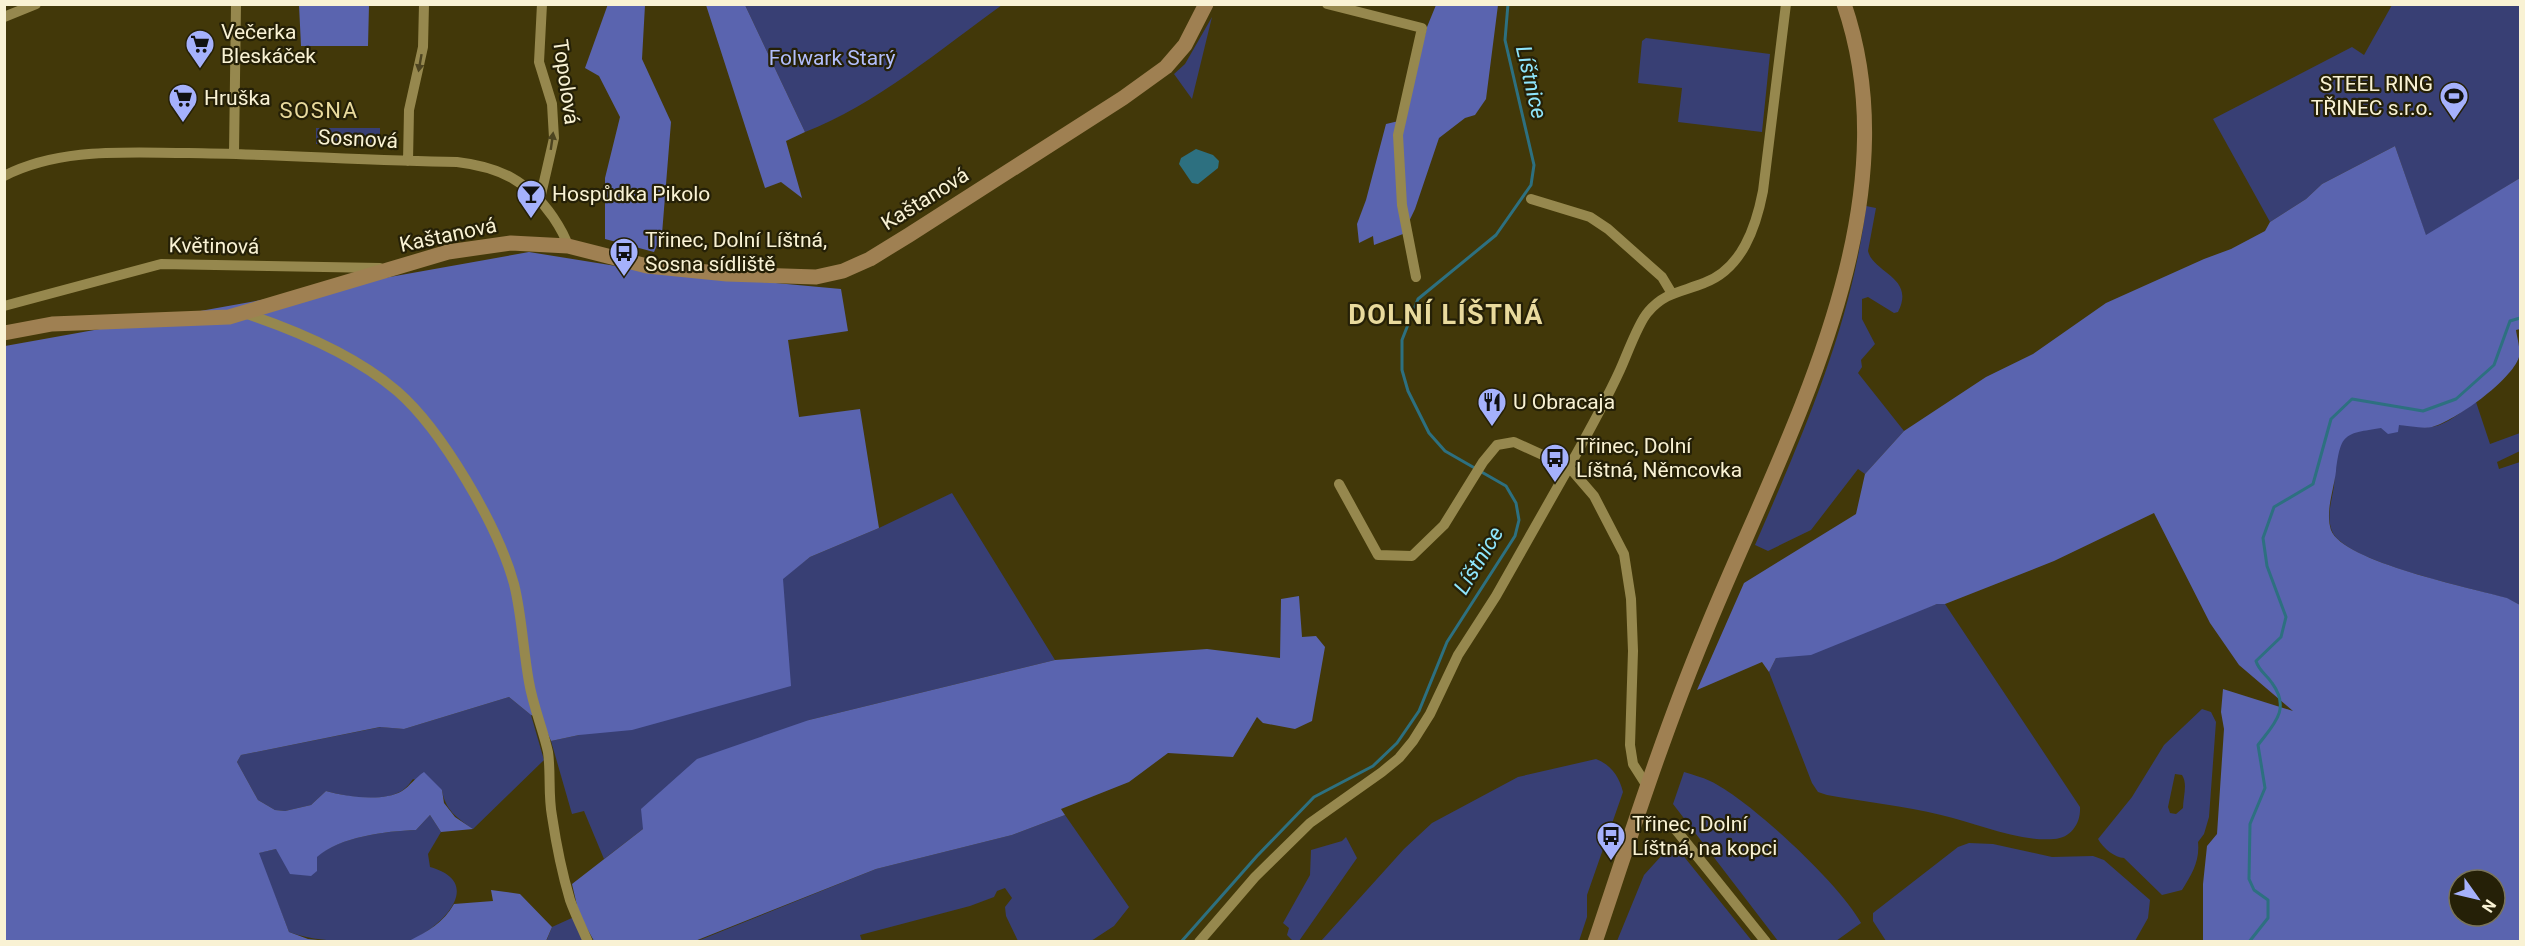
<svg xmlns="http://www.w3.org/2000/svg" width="2525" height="946" viewBox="0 0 2525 946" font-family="Roboto,sans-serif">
<rect width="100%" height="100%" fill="#423809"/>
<path fill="#383f74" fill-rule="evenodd" d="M745,5h257c-60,43 -128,101 -197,127z
M2392,5h128v173l-94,58 -31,-90 -73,38 -16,15 -36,23 -57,-103 139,-72 12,8z
M1212,17l-20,82 -18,-25 11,-10z
M1646,38l124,16 -8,78 -84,-10 4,-34 -44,-5 4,-42z
M316,128h64v16h-64z
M1866,206l10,2 -8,43c5,22 48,26 30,61l-4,1 -26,-16 -6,2v20l13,25 -14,16 1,7 -4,6 46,58 -39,43 -7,-5 -47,61 -43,21 -13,-6c47,-109 97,-220 111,-339z
M2476,402l14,42 30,-11v18l-23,11 2,7 21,-7v143l-14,-7c-34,-10 -162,-36 -174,-67 -6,-15 0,-31 2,-45 2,-16 0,-41 14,-51 7,-5 44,-10 53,-10 9,0 19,3 28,2 16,0 34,-17 47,-25z
M952,493l103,167 -246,60 -166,109 -39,30 -20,-48 -12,3 -21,-73 28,-6 231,-178 69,-29z
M1937,604h8l135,203c1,16 -9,31 -26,32 -36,3 -78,-16 -113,-24 -37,-9 -76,-13 -114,-20l-9,-3 -6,-9 -43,-111 7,-14z
M509,697l22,18 13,45 -71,69c-16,-11 -28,-19 -31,-39l-29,-11c-3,4 -6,8 -10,11 -19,13 -56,7 -77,1l-15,14 -26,6 -10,-1 -17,-10 -21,-38 4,-7 140,-28 23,2z
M2202,709l9,3 5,10 -7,95 -5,17 -6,8c2,19 -6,32 -16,48l-20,5 -38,-37c-9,0 -21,-10 -26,-19l34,-42 32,-52zM2175,774l7,1c6,9 1,22 1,33l-7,6 -6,-1 -2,-6z
M1596,759c15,6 23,17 27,33l-36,103v22l-8,24h-258l83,-92 28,-26 86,-46z
M1684,772c9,3 18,5 26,9 39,18 131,104 151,142l-25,18h-58l-105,-137z
M430,815l11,17 -13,22 2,13c50,14 20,51 -9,68 -3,2 -8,6 -12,6 -8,2 -20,0 -28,0 -32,0 -62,2 -92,-9l-31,-79 18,-4 41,22 -1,-14c23,-20 70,-26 100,-27z
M1065,815l64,92 -15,19 -23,15h-73l-12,-25 -1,-9 7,-9 -7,-10 -8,3 -3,6 -24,9 -110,29 2,6 -167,1 181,-73 136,-34z
M1346,837l11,21 -58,83h-6l-6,-6 2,-7 -6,-5 27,-48 1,-25 31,-9z
M1673,843l79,98h-135l27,-66z
M1969,843l24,1 59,13 41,-1 11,4 46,40 -2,18 -13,23h-249l-13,-20v-8l85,-66z
M574,917l10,25h-38l6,-15z"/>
<path fill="#5a64af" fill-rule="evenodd" d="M608,4l37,1 -3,54 29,63 -9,112 -8,18 -49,-13v-61l15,-61 -21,-41 -14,-8z
M299,5h70l-1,41h-67z
M706,5h39l60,127 -19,9 16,57 -21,-16 -16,6z
M1436,5h62l-12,94 -11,16 -10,3 -26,20 -24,71 -12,25 -29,11 -1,-9 -14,7 -2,-19 9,-24 20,-76 17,-4 24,-93z
M2395,146l31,89 94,-57v151l-4,1c1,8 5,20 3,27 -7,23 -64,64 -87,70 -9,2 -23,-1 -33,-2l-1,7 -10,2 -7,-6c-36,6 -40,4 -45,43 -2,18 -11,41 -5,59 12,32 141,58 176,68l13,7v336h-317v-57l4,-38 10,-12 7,-105 -3,-17 2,-23 70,22 -54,-46 -29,-42 -56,-110 -100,48 -109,43h-8l-126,51 -35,3 -7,14 -7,-10 -65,28 47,-107 112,-69 9,-40 39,-43 82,-54 47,-23 73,-51 98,-44 27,-10 34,-18 5,-9 36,-23 16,-15zM2459,880h36v36h-36z
M529,252l118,19 194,18 7,42 -60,9 11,77 61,-8 19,119 -69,29 -27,22 8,107 -159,44 -53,5 -28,6 -10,-23 -10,-3 -22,-18 -105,32 -24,-2 -139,28 -4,7 21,38 17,10 10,1 26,-6 15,-14c21,6 57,11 76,0 8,-5 14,-14 22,-19l18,18 2,13 11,14 18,12 -32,3 -11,-17 -14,15c-30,1 -77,7 -99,27v14l-6,5 -21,-2 -14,-25 -17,4 30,79 19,7 20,2 -323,1v-596z
M1299,596l3,41 14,-1 9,11 -13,74 -17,8 -32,-6 -6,-6 -24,40 -65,-4 -39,29 -68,27 4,6 -53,20 -136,34 -181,72h-101l-15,-27 -7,-30 71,-55 -2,-20 56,-50 112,-39 246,-60 152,-11 73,9 1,-59z
M491,890l29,4 32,33 -6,14h-137c19,-10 34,-18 45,-37l39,-3z"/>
<path fill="#2d7080" d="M1196,149l17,6 6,6 -1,7 -20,16 -6,-1 -13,-19 2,-6z"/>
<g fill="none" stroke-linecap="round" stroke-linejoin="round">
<path stroke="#2d7080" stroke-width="3" d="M1181,942l76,-86 57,-59 59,-31 24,-23 22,-32 28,-69 68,-106 4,-16 -3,-17 -10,-17 -61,-35 -16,-18 -21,-42 -6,-21v-30l16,-41 78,-64 35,-50 3,-20 -29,-125 3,-36
M2249,942l19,-24v-18l-14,-10 -5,-11 1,-55 15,-36 -7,-43c16,-21 33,-36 14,-62 -6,-9 -13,-12 -16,-22l25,-24 5,-20 -19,-51 -4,-28 11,-31 39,-23 18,-65 21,-20 71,12 33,-12 38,-34 16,-44 10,-3"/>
<path stroke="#96884e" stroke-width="10" d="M1327,4l95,24 -24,107 4,70 14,72
M4,17l32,-13
M234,153l2,-149
M408,161l1,-51 14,-63 1,-43
M4,176c57,-29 122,-23 184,-23 90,1 180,8 269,9 43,5 71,19 96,55 6,9 12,18 15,29
M540,199l14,-61 -2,-34 -13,-42 3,-58
M1531,199l59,18 18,12 54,48 9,15
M4,306l157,-42 219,4
M244,313c51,17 112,43 153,78 45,39 101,135 117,193 8,32 9,65 15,98 4,24 14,47 19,70 3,21 0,43 4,64 4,27 10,57 18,84 5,14 12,28 18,42
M1339,484l39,71 34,1 32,-31 39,-63 14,-17 17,-3 55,25c18,-32 36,-64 51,-97 7,-15 18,-47 28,-58 17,-20 34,-20 56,-29 38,-14 52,-56 59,-92l23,-187
M1672,825l94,117
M1199,942l56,-65 55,-54 72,-51 17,-14 14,-17 17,-27 28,-59 38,-59 73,-129 25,29 30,58 7,45 2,52 -3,94 3,19 14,22"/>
<path stroke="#9f8052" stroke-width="15" d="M4,333l48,-9 177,-7 219,-65 63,-9 57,3 79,20 80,8 89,3 27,-6 27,-12 39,-24 214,-137 43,-31 19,-22 21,-41
M1595,942c35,-104 68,-208 110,-309 77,-190 211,-419 139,-629"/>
</g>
<defs><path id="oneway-solid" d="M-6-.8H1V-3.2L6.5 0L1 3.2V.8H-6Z" transform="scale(1.5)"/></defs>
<g fill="#4d4420">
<use href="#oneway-solid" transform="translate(420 63) rotate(100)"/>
<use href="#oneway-solid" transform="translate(552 141) rotate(-82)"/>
</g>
<defs>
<g id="supermarket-pin" transform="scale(1.5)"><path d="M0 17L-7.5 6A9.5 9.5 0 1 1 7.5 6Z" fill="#a5b1fc" stroke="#252007"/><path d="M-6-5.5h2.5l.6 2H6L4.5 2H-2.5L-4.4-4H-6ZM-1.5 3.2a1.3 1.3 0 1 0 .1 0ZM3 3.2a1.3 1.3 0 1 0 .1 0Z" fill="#111"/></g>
<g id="stadium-pin" transform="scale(1.5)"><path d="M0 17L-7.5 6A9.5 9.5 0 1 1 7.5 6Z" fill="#a5b1fc" stroke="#252007"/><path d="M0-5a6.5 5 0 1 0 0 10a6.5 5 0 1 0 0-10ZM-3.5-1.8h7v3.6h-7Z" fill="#111"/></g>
<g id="bar-pin" transform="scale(1.5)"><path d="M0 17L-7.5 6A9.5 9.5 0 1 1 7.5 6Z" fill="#a5b1fc" stroke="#252007"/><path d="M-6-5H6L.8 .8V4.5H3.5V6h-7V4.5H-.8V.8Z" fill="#111"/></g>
<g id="bus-pin" transform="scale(1.5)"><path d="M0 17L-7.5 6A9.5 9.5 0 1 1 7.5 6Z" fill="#a5b1fc" stroke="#252007"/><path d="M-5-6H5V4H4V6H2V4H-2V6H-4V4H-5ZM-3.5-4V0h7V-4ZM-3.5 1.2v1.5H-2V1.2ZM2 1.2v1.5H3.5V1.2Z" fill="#111"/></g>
<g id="restaurant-pin" transform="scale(1.5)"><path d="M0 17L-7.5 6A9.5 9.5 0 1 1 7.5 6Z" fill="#a5b1fc" stroke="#252007"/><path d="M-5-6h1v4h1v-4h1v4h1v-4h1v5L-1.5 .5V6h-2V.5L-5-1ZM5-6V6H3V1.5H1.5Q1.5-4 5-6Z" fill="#111"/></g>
</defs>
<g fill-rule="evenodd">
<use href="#supermarket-pin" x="200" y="44"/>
<use href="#stadium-pin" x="2454" y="96"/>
<use href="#supermarket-pin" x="183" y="98"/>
<use href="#bar-pin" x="531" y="194"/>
<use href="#bus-pin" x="624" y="252"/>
<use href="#restaurant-pin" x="1492" y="402"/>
<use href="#bus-pin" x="1555" y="458"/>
<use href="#bus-pin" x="1611" y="836"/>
</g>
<g text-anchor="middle" stroke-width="4.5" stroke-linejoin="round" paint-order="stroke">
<g font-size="21" fill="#f9f2d4" stroke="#252007" text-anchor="start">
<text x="221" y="39">Večerka<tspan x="221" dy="24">Bleskáček</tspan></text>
<text x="2433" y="91" text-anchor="end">STEEL RING<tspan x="2433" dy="24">TŘINEC s.r.o.</tspan></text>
<text x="204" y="105">Hruška</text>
<text x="552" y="201">Hospůdka Pikolo</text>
<text x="645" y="247">Třinec, Dolní Líštná,<tspan x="645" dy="24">Sosna sídliště</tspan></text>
<text x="1513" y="409">U Obracaja</text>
<text x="1576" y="453">Třinec, Dolní<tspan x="1576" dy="24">Líštná, Němcovka</tspan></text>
<text x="1632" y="831">Třinec, Dolní<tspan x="1632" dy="24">Líštná, na kopci</tspan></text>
</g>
<g font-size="21" fill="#b2befc" stroke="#252007">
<text x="832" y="65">Folwark Starý</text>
</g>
<g font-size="21" fill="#f9f2d4" stroke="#252007">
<text transform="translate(566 82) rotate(82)" y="7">Topolová</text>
<text transform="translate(358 139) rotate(3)" y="7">Sosnová</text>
<text transform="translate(925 199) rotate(-32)" y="7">Kaštanová</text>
<text transform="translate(448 235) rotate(-12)" y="7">Kaštanová</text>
<text transform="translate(214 246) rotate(1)" y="7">Květinová</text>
</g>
<g font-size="22" font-style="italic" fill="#8fe6fd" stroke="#252007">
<text transform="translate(1532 82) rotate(77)" y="8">Líštnice</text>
<text transform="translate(1478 560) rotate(-59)" y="8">Líštnice</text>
</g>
<g font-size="22" letter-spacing="1.5" fill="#e9da9d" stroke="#252007">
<text x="319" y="118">SOSNA</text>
</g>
<g font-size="27" font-weight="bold" letter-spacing="1.5" fill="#e9da9d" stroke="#252007">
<text x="1446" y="324">DOLNÍ LÍŠTNÁ</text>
</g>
</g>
<rect width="2525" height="946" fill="none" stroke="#f9f2d4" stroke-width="12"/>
<g transform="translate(2477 898) rotate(124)"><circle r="28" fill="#252007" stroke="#7a7459" stroke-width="1.5"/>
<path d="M0-4.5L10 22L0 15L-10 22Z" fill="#a5b1fc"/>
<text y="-9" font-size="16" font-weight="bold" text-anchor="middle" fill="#f9f2d4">N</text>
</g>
</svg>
